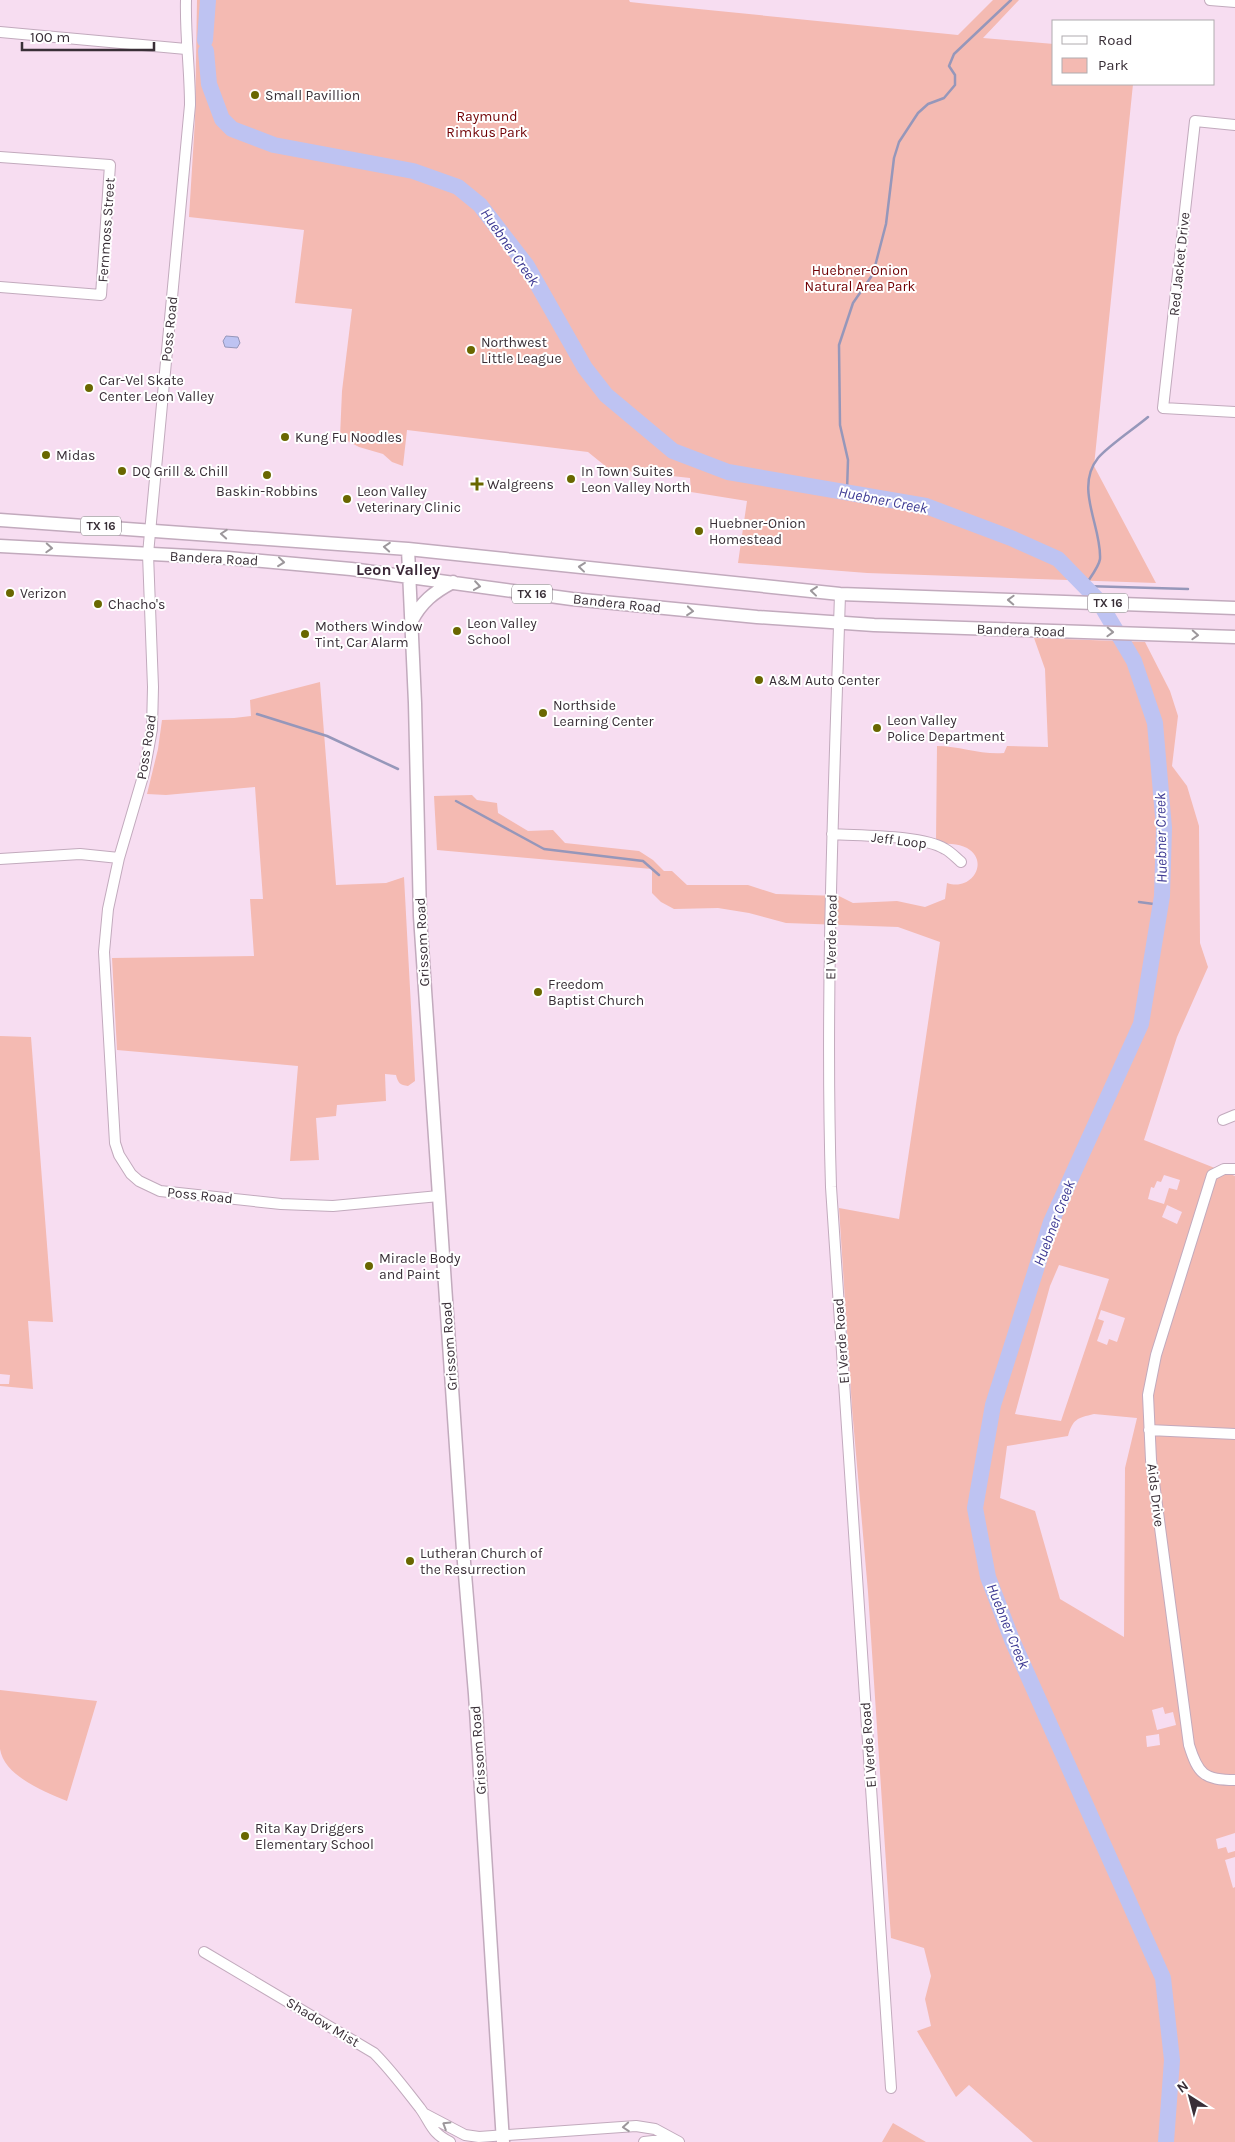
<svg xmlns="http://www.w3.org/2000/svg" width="1235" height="2142" viewBox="0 0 1235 2142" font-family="Karla,sans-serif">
<rect width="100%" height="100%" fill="#f7ddf1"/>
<path fill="#f4bab2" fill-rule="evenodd" d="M197,0h432l1,2 18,2 310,31 35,-35h26l-36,38 71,6v40h79l-39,382 62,117 -289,-10 -129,-10 9,-62 -56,-9 -1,-14 -81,-9 -21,-17 -181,-22 -4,36 -11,-4 -9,-8 -24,-7 -19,-10 2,-46 10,-82 -57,-6 9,-73 -115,-13 6,-97z
M1034,638l111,4 25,49 8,25 -6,50 15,20 12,40 1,117 8,24 -31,70 -33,103 91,36v657l-19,6 2,10 8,-2 2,6 7,-2v6l-10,3 8,28 2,-1v255h-202l-64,-57 -13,12 -39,-66 14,-5 -6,-27 6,-23 -7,-28 -33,-10 -23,-346 -16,-184 -13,-200 60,11 41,-277 -42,-15 -112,-4 -37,-10 -31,-5 -44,1 -13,-7 -9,-9v-24l-215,-19 -3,-54 38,-1 5,5 20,3 1,10 30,18 25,-1 12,13 74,8 14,9 11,11h8l15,14h61l28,9 63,2 14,7 44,-2 28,6 20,-8 2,-16c25,9 43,-22 20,-35 -9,-5 -21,-4 -31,-5l1,-97c23,0 44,9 67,7l3,-7 41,1 -3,-78zM1164,1175l16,5 -3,10 -8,-2 -5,16 -16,-5 3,-12 3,1 3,-7 4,1zM1167,1205l15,7 -5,12 -15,-7zM1059,1265l50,14 -48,142 -46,-7 35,-128zM1101,1310l24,8 -8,24 -8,-3 -2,6 -10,-4 7,-20 -6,-2zM1094,1414l43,4 -12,50 -1,169 -64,-38 -25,-88 -35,-13 7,-52 61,-10c5,-17 9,-18 26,-22zM1163,1707l2,7 8,-2 3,13 -19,5 -5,-20zM1159,1734l1,11 -13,2 -1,-11z
M320,682l16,203 50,-2 18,-6 11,204 -7,5c-8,-1 -10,-3 -12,-11l-11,-1 1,27 -49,4 -1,11 -20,2 3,42 -29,1 8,-95 -181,-16 -5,-92 142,-2 -4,-57h13l-8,-112 -89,8 -19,-1 11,-45 4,-29 72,-2 17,-2 -1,-16z
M0,1036l31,1 22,285 -25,-1 5,68 -33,-3v-2h9l1,-9 -10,-1z
M0,1690l97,11 -30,100c-22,-9 -63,-25 -67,-52 0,-19 0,-40 0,-59z
M893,2123l33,19h-44z"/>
<path fill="#bec3f2" stroke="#9697ba" d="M226,336l12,1 2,6 -3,5 -12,-1 -2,-6z"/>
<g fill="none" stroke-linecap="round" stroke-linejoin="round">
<path stroke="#9697ba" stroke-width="2.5" d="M1148,417c-13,11 -40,29 -50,41 -24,30 4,69 2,101 -1,8 -11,20 -15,27l103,3
M847,491l1,-31 -8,-35 -1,-80 14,-42 20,-29 13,-50 8,-66 5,-16 19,-29 10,-9 16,-6 11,-13v-10l-6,-9 5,-12 57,-54
M257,714l70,22 71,33
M456,801l88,48 99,12 16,14
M1139,902l22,3"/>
<path stroke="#bec3f2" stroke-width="16" d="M205,40l3,-40
M206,51l3,33 13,35 10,10 42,16 139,26 45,16 22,18 47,61 58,102 21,27 67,56 55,21 198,34 85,32 47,21 40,41 36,61 21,62 9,105 -2,68 -21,128 -90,198 -58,183 -18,103 13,69 24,63 151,338 9,82 -6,82"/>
<g stroke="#c2aabd" stroke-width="12">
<path id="minor" d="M186,0c-1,35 4,70 4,105l-42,449 5,133 -1,42 -8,44 -25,85 -11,51 -4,43 11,191 4,12 12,19 8,7 21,10 121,13 52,2 106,-10
M1210,0l25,2
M0,32l186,17
M1235,125l-40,-4 -32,287 72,4
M0,157l110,8 -9,130 -101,-8
M840,594c-6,197 -15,396 -9,593l60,901
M832,834c29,2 90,1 113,15 6,3 11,9 16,13
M0,859l80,-5 39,4
M1223,1120l12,-5
M1235,1169h-11l-12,6 -56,180 -8,40 3,65 38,285c9,29 15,35 46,35
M1149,1430l86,4
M204,1952l170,101c17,17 31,36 46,55 11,15 11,25 30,34
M425,2114l40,21 14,2 157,-11 19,3 24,13
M644,2142l27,-3"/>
</g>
<g stroke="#c2aabd" stroke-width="15">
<path id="major" d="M0,520l408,29 432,45 395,14
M0,546l228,12 123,11 221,30 185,18 117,8 361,12
M408,549l7,154 5,213 43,634 12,144 28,448
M411,622c10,-20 23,-30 42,-40"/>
</g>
<use href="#minor" stroke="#fff" stroke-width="10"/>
<use href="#major" stroke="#fff" stroke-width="12"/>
</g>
<defs><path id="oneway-chevron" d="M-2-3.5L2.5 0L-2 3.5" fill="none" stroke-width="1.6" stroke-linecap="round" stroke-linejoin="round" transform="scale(1.25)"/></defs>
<g stroke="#9c979b">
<use href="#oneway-chevron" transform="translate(224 534) rotate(-176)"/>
<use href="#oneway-chevron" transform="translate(387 547) rotate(-176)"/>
<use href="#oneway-chevron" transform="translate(49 548) rotate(3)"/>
<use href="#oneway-chevron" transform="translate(281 562) rotate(6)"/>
<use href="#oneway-chevron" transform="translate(582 567) rotate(-174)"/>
<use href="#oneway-chevron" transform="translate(477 586) rotate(8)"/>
<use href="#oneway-chevron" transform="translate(814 591) rotate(-174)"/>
<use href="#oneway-chevron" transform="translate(1011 600) rotate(-178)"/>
<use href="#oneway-chevron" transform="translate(690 611) rotate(5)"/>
<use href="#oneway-chevron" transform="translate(1110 632) rotate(2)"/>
<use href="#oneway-chevron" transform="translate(1195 635) rotate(3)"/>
<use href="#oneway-chevron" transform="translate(446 2125) rotate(-148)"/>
<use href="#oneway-chevron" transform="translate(626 2127) rotate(176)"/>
</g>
<g fill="#696700" stroke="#fff" stroke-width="2">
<circle cx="255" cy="95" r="5"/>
<circle cx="471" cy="350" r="5"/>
<circle cx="89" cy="388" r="5"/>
<circle cx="285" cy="437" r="5"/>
<circle cx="46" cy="455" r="5"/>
<circle cx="122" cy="471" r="5"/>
<circle cx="267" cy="475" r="5"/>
<circle cx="571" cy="479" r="5"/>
<path d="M474.5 476.5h5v5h5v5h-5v5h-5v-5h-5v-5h5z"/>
<circle cx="347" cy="499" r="5"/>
<circle cx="699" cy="531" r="5"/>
<circle cx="10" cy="593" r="5"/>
<circle cx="98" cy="604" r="5"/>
<circle cx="457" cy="631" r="5"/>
<circle cx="305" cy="634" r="5"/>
<circle cx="759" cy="680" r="5"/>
<circle cx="543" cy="713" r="5"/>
<circle cx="877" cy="728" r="5"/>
<circle cx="538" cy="992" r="5"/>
<circle cx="369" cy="1266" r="5"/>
<circle cx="410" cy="1561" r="5"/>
<circle cx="245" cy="1836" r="5"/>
</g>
<g text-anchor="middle" stroke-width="4" stroke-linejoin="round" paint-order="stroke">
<g fill="#fff" stroke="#746d73" stroke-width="1">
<rect x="81" y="516.5" width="40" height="19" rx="4"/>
<rect x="512" y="584.5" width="40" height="19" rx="4"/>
<rect x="1088" y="593.5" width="40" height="19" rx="4"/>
</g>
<g font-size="12" font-weight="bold" fill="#392f37">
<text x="101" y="530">TX 16</text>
<text x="532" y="598">TX 16</text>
<text x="1108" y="607">TX 16</text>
</g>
<g font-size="14" fill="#392f37" stroke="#fff" text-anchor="start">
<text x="265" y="100">Small Pavillion</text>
<text x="481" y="347">Northwest<tspan x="481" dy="16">Little League</tspan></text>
<text x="99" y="385">Car-Vel Skate<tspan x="99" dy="16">Center Leon Valley</tspan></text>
<text x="295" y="442">Kung Fu Noodles</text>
<text x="56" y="460">Midas</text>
<text x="132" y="476">DQ Grill &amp; Chill</text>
<text x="581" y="476">In Town Suites<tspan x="581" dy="16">Leon Valley North</tspan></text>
<text x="487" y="489">Walgreens</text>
<text x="267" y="496" text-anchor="middle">Baskin-Robbins</text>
<text x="357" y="496">Leon Valley<tspan x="357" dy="16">Veterinary Clinic</tspan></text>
<text x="709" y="528">Huebner-Onion<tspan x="709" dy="16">Homestead</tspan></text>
<text x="20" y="598">Verizon</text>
<text x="108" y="609">Chacho's</text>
<text x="467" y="628">Leon Valley<tspan x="467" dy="16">School</tspan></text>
<text x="315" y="631">Mothers Window<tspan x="315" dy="16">Tint, Car Alarm</tspan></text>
<text x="769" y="685">A&amp;M Auto Center</text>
<text x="553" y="710">Northside<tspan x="553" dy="16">Learning Center</tspan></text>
<text x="887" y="725">Leon Valley<tspan x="887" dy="16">Police Department</tspan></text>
<text x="548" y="989">Freedom<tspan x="548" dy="16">Baptist Church</tspan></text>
<text x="379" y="1263">Miracle Body<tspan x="379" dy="16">and Paint</tspan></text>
<text x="420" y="1558">Lutheran Church of<tspan x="420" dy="16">the Resurrection</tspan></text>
<text x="255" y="1833">Rita Kay Driggers<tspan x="255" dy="16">Elementary School</tspan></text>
</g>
<g font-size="14" fill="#700003" stroke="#fff">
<text x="487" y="121">Raymund<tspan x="487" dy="16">Rimkus Park</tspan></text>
<text x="860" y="275">Huebner-Onion<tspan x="860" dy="16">Natural Area Park</tspan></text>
</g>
<g font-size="14" fill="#392f37" stroke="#fff">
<text transform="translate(106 230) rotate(-86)" y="5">Fernmoss Street</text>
<text transform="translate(1179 264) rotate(-84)" y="5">Red Jacket Drive</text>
<text transform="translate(169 329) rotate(-84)" y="5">Poss Road</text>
<text transform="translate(214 558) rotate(3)" y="5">Bandera Road</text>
<text transform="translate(617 603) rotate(6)" y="5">Bandera Road</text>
<text transform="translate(1021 630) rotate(2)" y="5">Bandera Road</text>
<text transform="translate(146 747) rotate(-81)" y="5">Poss Road</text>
<text transform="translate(899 840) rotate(7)" y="5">Jeff Loop</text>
<text transform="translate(831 937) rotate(-89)" y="5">El Verde Road</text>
<text transform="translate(422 942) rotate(-93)" y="5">Grissom Road</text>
<text transform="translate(200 1195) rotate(6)" y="5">Poss Road</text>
<text transform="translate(841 1341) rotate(-94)" y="5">El Verde Road</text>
<text transform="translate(449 1346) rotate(-94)" y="5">Grissom Road</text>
<text transform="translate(1156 1495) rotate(83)" y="5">Aids Drive</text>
<text transform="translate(868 1745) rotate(-94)" y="5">El Verde Road</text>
<text transform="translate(478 1750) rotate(-94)" y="5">Grissom Road</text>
<text transform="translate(323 2022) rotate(31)" y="5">Shadow Mist</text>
</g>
<g font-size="15" font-style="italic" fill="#3f3b94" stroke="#fff">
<text transform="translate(510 247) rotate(55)" y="5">Huebner Creek</text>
<text transform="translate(883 500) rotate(11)" y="5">Huebner Creek</text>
<text transform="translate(1161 838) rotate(-91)" y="5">Huebner Creek</text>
<text transform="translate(1054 1223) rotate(-69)" y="5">Huebner Creek</text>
<text transform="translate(1008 1626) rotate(68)" y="5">Huebner Creek</text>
</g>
<g font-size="16" font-weight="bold" fill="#3a2737" stroke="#fff">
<text x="398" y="575">Leon Valley</text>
</g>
</g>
<rect x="1052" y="20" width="162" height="65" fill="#ffffff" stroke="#b0acaf"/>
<rect x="1062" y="36" width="25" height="8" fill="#ffffff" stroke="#b0acaf"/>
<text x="1098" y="45" font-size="15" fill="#392f37">Road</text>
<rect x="1062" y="58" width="25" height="15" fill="#f4bab2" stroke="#b0acaf"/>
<text x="1098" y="70" font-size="15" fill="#392f37">Park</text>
<g transform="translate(1190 2097) rotate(324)" stroke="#ffffff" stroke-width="4" paint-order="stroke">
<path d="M0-4L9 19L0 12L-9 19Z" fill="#392f37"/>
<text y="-8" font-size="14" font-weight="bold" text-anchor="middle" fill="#392f37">N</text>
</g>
<path d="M22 42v8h132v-8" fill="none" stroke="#392f37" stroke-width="2.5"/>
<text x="30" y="42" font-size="15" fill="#392f37" stroke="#ffffff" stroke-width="4" paint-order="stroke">100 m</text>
</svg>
